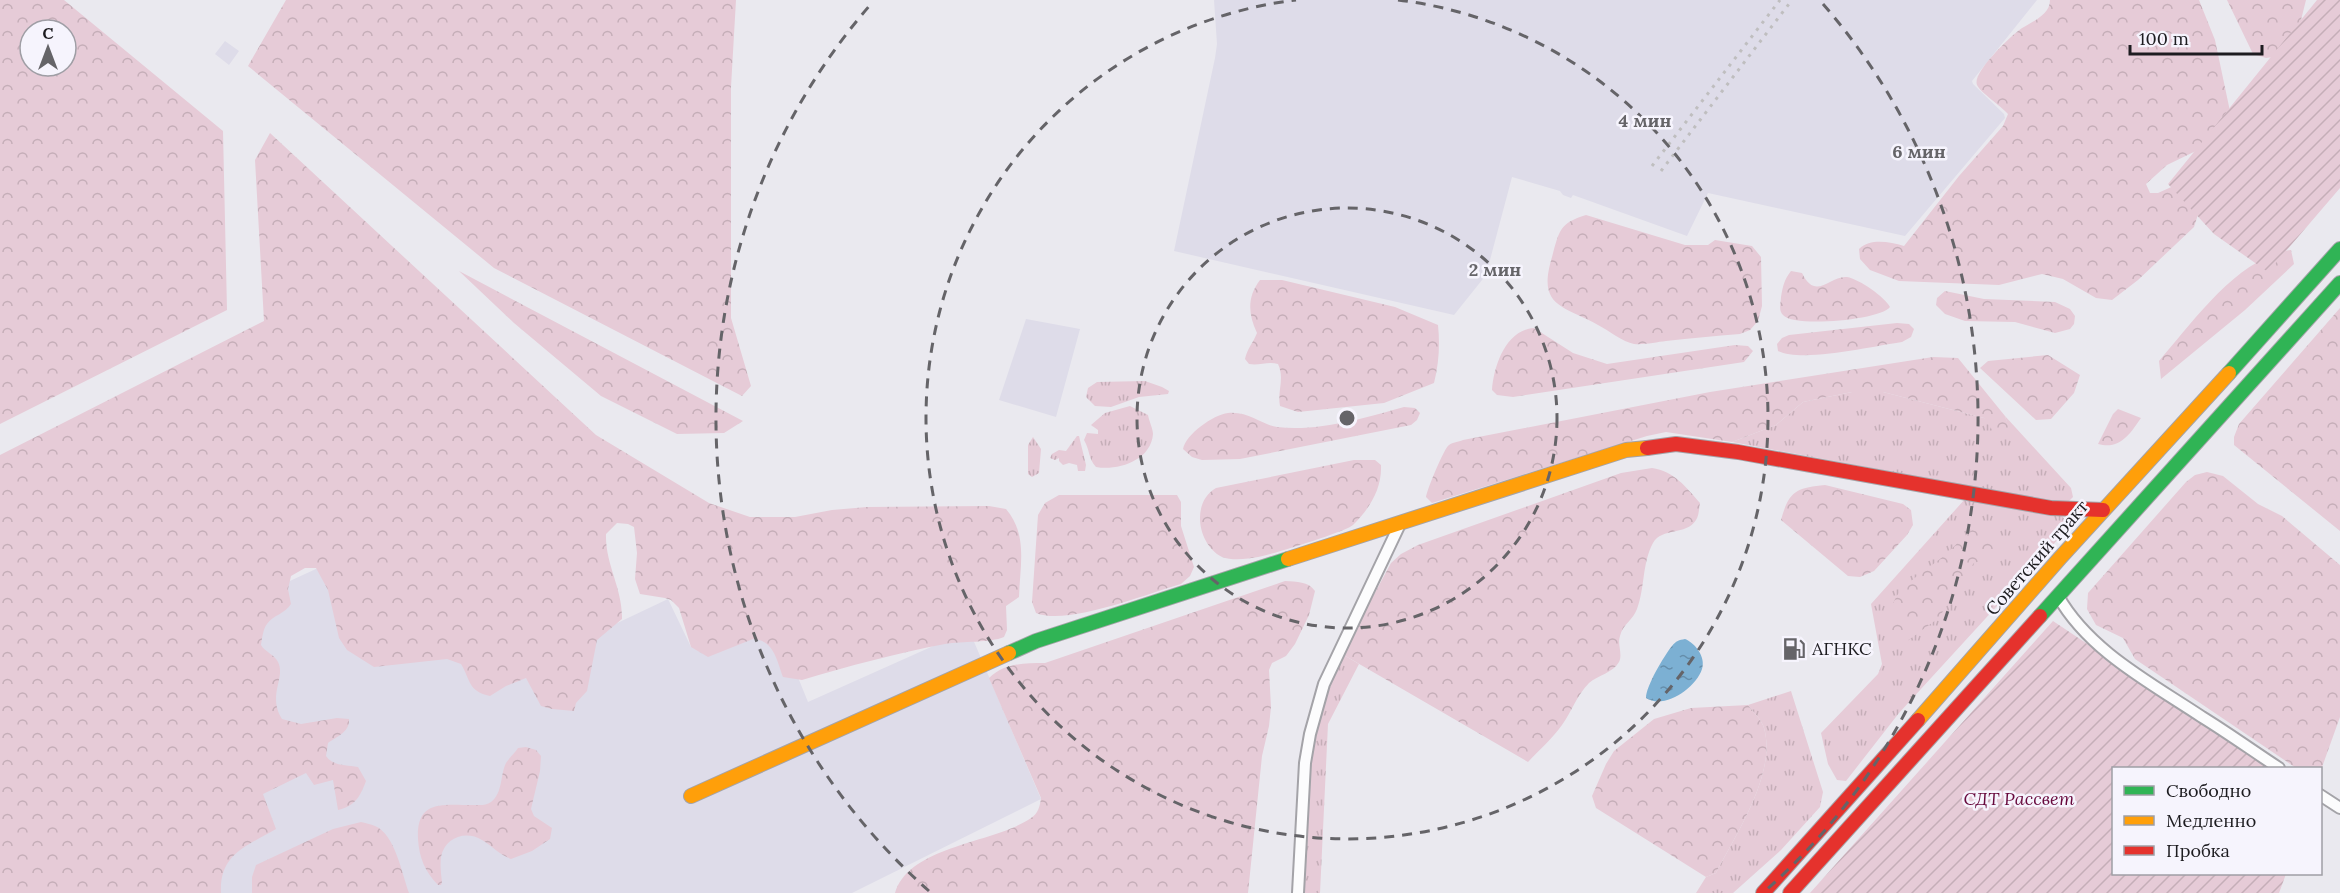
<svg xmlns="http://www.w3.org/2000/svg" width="2340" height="893" viewBox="0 0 2340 893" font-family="Lora,serif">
<defs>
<pattern id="grass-tufts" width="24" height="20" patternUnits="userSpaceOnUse" patternTransform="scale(1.5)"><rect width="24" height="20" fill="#e6cbd7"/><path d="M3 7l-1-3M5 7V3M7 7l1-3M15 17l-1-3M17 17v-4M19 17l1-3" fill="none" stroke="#c5aeb8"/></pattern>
<pattern id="forest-crowns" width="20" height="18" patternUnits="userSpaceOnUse" patternTransform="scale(1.5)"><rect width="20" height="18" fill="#e6cbd7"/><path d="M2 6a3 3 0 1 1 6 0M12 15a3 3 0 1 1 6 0" fill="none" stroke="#c5aeb8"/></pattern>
<pattern id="garden-furrows" width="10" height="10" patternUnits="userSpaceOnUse" patternTransform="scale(1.5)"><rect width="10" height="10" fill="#e6cbd7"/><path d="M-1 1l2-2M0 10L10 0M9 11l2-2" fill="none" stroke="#c5aeb8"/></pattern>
<pattern id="water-ripples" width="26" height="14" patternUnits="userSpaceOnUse" patternTransform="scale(1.5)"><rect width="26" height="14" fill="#7cb0d3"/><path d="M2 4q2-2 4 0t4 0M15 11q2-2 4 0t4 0" fill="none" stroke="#658eab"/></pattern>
</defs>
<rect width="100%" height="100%" fill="#eae9ef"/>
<path fill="#dedce9" d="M1214,0h823l-65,81 1,3 31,30 1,4 -100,118 -197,-43 -21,43 -114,-41 -2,3 -8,-3 -3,-4 -48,-14 -26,98 -32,40 -280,-64 41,-193 2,-14z
M225,41l14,10 -10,14 -14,-11z
M1026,319l54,10 -24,88 -57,-17z
M470,498l122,137 76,-36 23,48 82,-31 35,86 161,-72 72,169 -189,94h-727l-104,-188z"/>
<path fill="url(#grass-tufts)" d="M1145,381l17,6 7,4 -1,3 -29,3 -28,10 -16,-1 -9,-9 2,-9 9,-6z
M1852,392h31l101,26 27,19 -6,-21 66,72 2,9 -5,5h-13l-323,-60 44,-17 27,-23z
M1130,406l18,9c1,6 5,14 5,19 -2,27 -36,37 -57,33 -8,-9 -6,-17 -12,-27l3,-7 11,1v-4l-7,-5 14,-12z
M1077,436h2l7,29 -1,6h-7l-1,-6 -8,-2 -6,2 -4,-4v-3l-4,2 -5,-2 2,-4 7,-4 7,1z
M1033,437l8,12 -2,24 -7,4 -4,-3v-29z
M1965,499l81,11 16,6 6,8 -7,12 -162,177 -53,68 -9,-1 -9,-16 -7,-31 57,-59 4,-10 -11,-60z
M1342,654l17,10 -31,60 -8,169h-16l6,-134 5,-31z
M1791,691l32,101 -3,15 -39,43 -48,43h-37l10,-16 10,-4c20,-39 61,-100 48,-145 -2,-8 -11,-16 -16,-23z"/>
<path fill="url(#forest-crowns)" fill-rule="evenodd" d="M0,0h64l159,131 4,179 -227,114zM30,30h36v36h-36z
M286,0h450l-5,87v231l20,68 -9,10 -248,-128 -246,-202z
M2050,0h149l16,40 16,76 -29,32 -35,17 -21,19 4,9h8l20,-9 25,15 -9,28 -56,53 -26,20 -16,-2 -33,-19 -21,-5 -43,11 -100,-4 -29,-11 -10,-11 -1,-10c12,-11 30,-7 45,-3l55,-70 44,-50 5,-12c-8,-9 -27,-21 -31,-29 -5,-12 31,-46 41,-54 12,-9 32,-15 32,-31z
M2227,0h79l-6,24 -27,33 -7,1 -13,-4z
M270,133l326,302 113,68 41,14h45l37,-7 35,-3 122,-1 17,3c22,26 14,56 13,88l-13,9 1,24 -3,7c-14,6 -41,4 -59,7 -48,9 -96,22 -143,36l-19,-3c-6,-16 -9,-37 -30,-38l-45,18 -17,-10 -12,-39 -8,-8 -6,-2 -25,-4 -5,-15 2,-26 -3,-26 -6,-3 -11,-1 -11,11c-1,30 17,55 16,85l-25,21 -10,51 -11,12 -2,8 -22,-2 -11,-3 -15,-28 -20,8 -16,10c-22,-5 -19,-15 -29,-32l-14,-5 -73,8 -27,-17 -8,-12 -11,-48 -12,-22h-11l-14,8 -3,13 3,15c-6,10 -18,11 -24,20 -4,5 -5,15 -6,21 4,7 13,9 17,17 8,16 -11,33 4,57l19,5 36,-6 12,1c1,13 -12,17 -21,24l-2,13c7,10 20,9 32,11l8,14c-6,16 -11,25 -28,29l-5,-30 -19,5 -8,-12 -43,21 13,35c-29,17 -57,25 -55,64h-221v-438l264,-134 -9,-161z
M1586,215l99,30h23l7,-5 37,6 9,11 1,49 -4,15 -8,9 -10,4c-25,2 -49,4 -74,7 -9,1 -22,4 -32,3 -11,-2 -26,-14 -36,-19 -36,-20 -61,-18 -46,-68 7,-25 7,-34 34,-42z
M2291,250l3,14 -49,46 -84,69 -2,-18c33,-38 79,-104 132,-111z
M459,271l284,150 -19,12 -47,1 -76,-38 -87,-73z
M1791,271l11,2c14,29 28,2 45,4 12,2 38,20 43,30 -9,13 -97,21 -107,8 -5,-5 -2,-13 -2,-18 2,-11 3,-17 10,-26z
M1260,280h22l113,27 43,18c2,20 1,38 -4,58l-50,20 -86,9 -18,-6c-3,-15 5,-27 -2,-42 -10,-3 -19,2 -29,0l-4,-5c2,-10 8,-16 12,-26 -9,-19 -10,-36 3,-53z
M1945,291l39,8 71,3 15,7 5,7 -1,8 -4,5 -15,4 -40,-11 -50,-1 -20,-7 -9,-9 1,-7z
M2340,308v223l-106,-86v-8l5,-13z
M1897,323l12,1 5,5 -3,8 -9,5c-29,4 -99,21 -124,9l-1,-7 5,-6 7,-3z
M1534,328l39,25 34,11 128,-19 13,1 5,5 -9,11 -231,35 -16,-2 -5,-5c2,-25 14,-60 42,-62z
M2048,355l32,20 -6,18 -23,26 -15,1 -56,-52 8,-7z
M1933,357l25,1 47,58 7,21h-15l-13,-19 -101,-26h-31l-49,10 -27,23 -44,17 -66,-10 -19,4 -215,67 -6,-6c1,-7 18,-49 23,-52 4,-3 9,-3 14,-5l247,-48z
M1404,407l11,1 5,5 -3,7 -6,5 -171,34 -38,1 -10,-3 -9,-8c3,-15 30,-34 45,-36 21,-2 34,12 49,14 41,5 88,-9 127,-20z
M2118,409l23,9c-11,16 -21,32 -43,26l15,-30z
M1354,460h21l6,5c1,24 -11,43 -28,60 -6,6 -82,30 -95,32 -10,2 -26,4 -36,0 -25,-13 -31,-55 -6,-69z
M1652,468c22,3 34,19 48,35 -1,5 -1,13 -4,17 -10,16 -34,7 -43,23 -11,20 -8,45 -16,66 -4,11 -14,15 -17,27 -3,8 3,18 -1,26 -6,11 -21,13 -30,21 -12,12 -17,28 -27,42 -9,13 -23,25 -34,37l-186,-108 49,-91 10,-9 17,-9 203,-72z
M2207,472l16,4 35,28 24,12 58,49v152l-19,53 -25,-2 -161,-109 -12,-21 -27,-13 -9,-16 1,-16 98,-111 9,-7z
M1825,485l78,19 8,6 2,15 -6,10 -33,36 -14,6 -12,-1 -67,-56c8,-29 15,-32 44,-35z
M1059,495h118l4,7v24l13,41 -4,9 -9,8c-35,10 -114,42 -145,29l-4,-11 6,-87 7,-12z
M1972,530l23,6 4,19 -25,8 -19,24 -15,30 -45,33c-13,-57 5,-60 45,-91 11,-9 21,-20 32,-29z
M1285,581c12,1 23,0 30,10l-6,24 -14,29 -9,12 -14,7 -3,7 2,37 -2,19 -7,30 -14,137h-353c14,-48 101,-50 136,-75 7,-4 9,-12 10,-20l-52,-120c16,-15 34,-15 56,-15z
M1748,705c5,7 14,15 16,23 13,45 -28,106 -48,145l-10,4 -110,-69 -4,-12 14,-32 8,-13 40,-32 37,-11z
M526,747l10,3 5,6 -1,15 -9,38 3,7 18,12 -2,11 -18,12 -21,8c-11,-4 -19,-13 -29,-19 -16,-10 -37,-3 -41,17 -1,8 0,17 1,25l-1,3h-3c-13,-13 -19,-28 -20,-46 -2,-40 25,-34 55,-34 6,0 13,1 18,-3 12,-9 9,-27 15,-39 3,-5 9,-10 12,-15z
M361,822c4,1 10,2 14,4 20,8 27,48 34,67h-157v-16l4,-12 77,-36z"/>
<path fill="url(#garden-furrows)" d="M2317,0h23v188l-72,84 -54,-38 -46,-50z
M2053,621l220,147h-159v106h172l-7,19h-469z"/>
<path fill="url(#water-ripples)" d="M1685,639c10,4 21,18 17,30 -6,19 -38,41 -56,29 0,-12 18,-42 26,-52 4,-5 7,-6 13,-7z"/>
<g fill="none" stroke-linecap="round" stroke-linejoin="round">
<g stroke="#a4a3a8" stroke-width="14">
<path id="street" d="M2058,596c31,55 93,87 144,121 26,16 51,34 77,51
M2320,795l20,13
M1298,893l7,-130 5,-29 14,-50 76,-160"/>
</g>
<g stroke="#a4a3a8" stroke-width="16">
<path id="fast" d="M2229,373l111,-124
M2040,616l300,-333
M1009,653l27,-12 252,-82"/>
</g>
<g stroke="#a4a3a8" stroke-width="16">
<path id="slow" d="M1288,559l338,-109 21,-2
M1918,720l142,-162 169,-185
M691,796l318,-143"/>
</g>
<g stroke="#a4a3a8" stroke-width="16">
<path id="jam" d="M1647,448l29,-4 62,8 313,56 52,2
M1763,893l155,-173
M1790,893l250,-277"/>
</g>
<use href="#street" stroke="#fcfcfd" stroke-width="10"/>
<use href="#fast" stroke="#30b455" stroke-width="14"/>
<use href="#slow" stroke="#ff9f0a" stroke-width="14"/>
<use href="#jam" stroke="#e5322d" stroke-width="14"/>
<path stroke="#bfbebf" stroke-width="3" stroke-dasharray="3 6" stroke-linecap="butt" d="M1652,166l128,-166
M1661,171l131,-171"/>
</g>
<g fill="none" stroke="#656468" stroke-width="3" stroke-dasharray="10 8">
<circle cx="1347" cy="418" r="210"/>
<path d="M1398 0A421 421 0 1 1 1296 0"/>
<path d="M929 891A631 631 0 0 1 871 4M1823 4A631 631 0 0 1 1765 891"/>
</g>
<defs>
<g id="fuel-bare" transform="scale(1.8)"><path d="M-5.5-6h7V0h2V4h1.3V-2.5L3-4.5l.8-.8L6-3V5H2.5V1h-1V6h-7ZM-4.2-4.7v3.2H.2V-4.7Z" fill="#656468" stroke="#f6f4fd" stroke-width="2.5" paint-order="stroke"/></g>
</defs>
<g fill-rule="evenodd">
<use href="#fuel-bare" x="1794" y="649"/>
</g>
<g text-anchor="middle" stroke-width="5" stroke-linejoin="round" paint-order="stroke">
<g font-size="18" fill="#1d1c20" stroke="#f6f4fd">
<text transform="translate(2037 558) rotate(-49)" y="6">Советский тракт</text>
</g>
<g font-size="18" fill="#1d1c20" stroke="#f6f4fd" text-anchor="start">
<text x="1812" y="655">АГНКС</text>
</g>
<g font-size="18" font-style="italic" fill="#67083c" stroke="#f6f4fd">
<text x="2019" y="805">СДТ Рассвет</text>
</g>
</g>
<circle cx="1347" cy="418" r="9" fill="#656468" stroke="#f6f4fd" stroke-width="3"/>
<g font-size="18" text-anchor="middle" font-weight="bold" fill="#656468" stroke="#f6f4fd" stroke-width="5" stroke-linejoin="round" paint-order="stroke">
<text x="1645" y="127">4 мин</text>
<text x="1919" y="158">6 мин</text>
<text x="1495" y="276">2 мин</text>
</g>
<rect x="2112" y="767" width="210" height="108" fill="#f6f4fd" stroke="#9f9ea5" stroke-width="1.5"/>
<rect x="2124" y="786" width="30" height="9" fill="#30b455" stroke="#9f9ea5" stroke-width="1.5"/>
<text x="2166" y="797" font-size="18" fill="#1d1c20">Свободно</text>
<rect x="2124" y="816" width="30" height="9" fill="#ff9f0a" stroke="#9f9ea5" stroke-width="1.5"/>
<text x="2166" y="827" font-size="18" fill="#1d1c20">Медленно</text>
<rect x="2124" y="846" width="30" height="9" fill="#e5322d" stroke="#9f9ea5" stroke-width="1.5"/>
<text x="2166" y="857" font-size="18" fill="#1d1c20">Пробка</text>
<g transform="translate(48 48)"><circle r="28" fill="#f6f4fd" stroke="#9f9ea5" stroke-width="1.5"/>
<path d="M0-4.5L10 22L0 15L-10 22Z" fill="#656468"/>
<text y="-9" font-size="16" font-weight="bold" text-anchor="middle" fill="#1d1c20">С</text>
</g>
<path d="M2130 45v9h132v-9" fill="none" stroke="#1d1c20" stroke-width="3"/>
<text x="2139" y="45" font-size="18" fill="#1d1c20" stroke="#f6f4fd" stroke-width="4.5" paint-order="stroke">100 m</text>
</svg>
